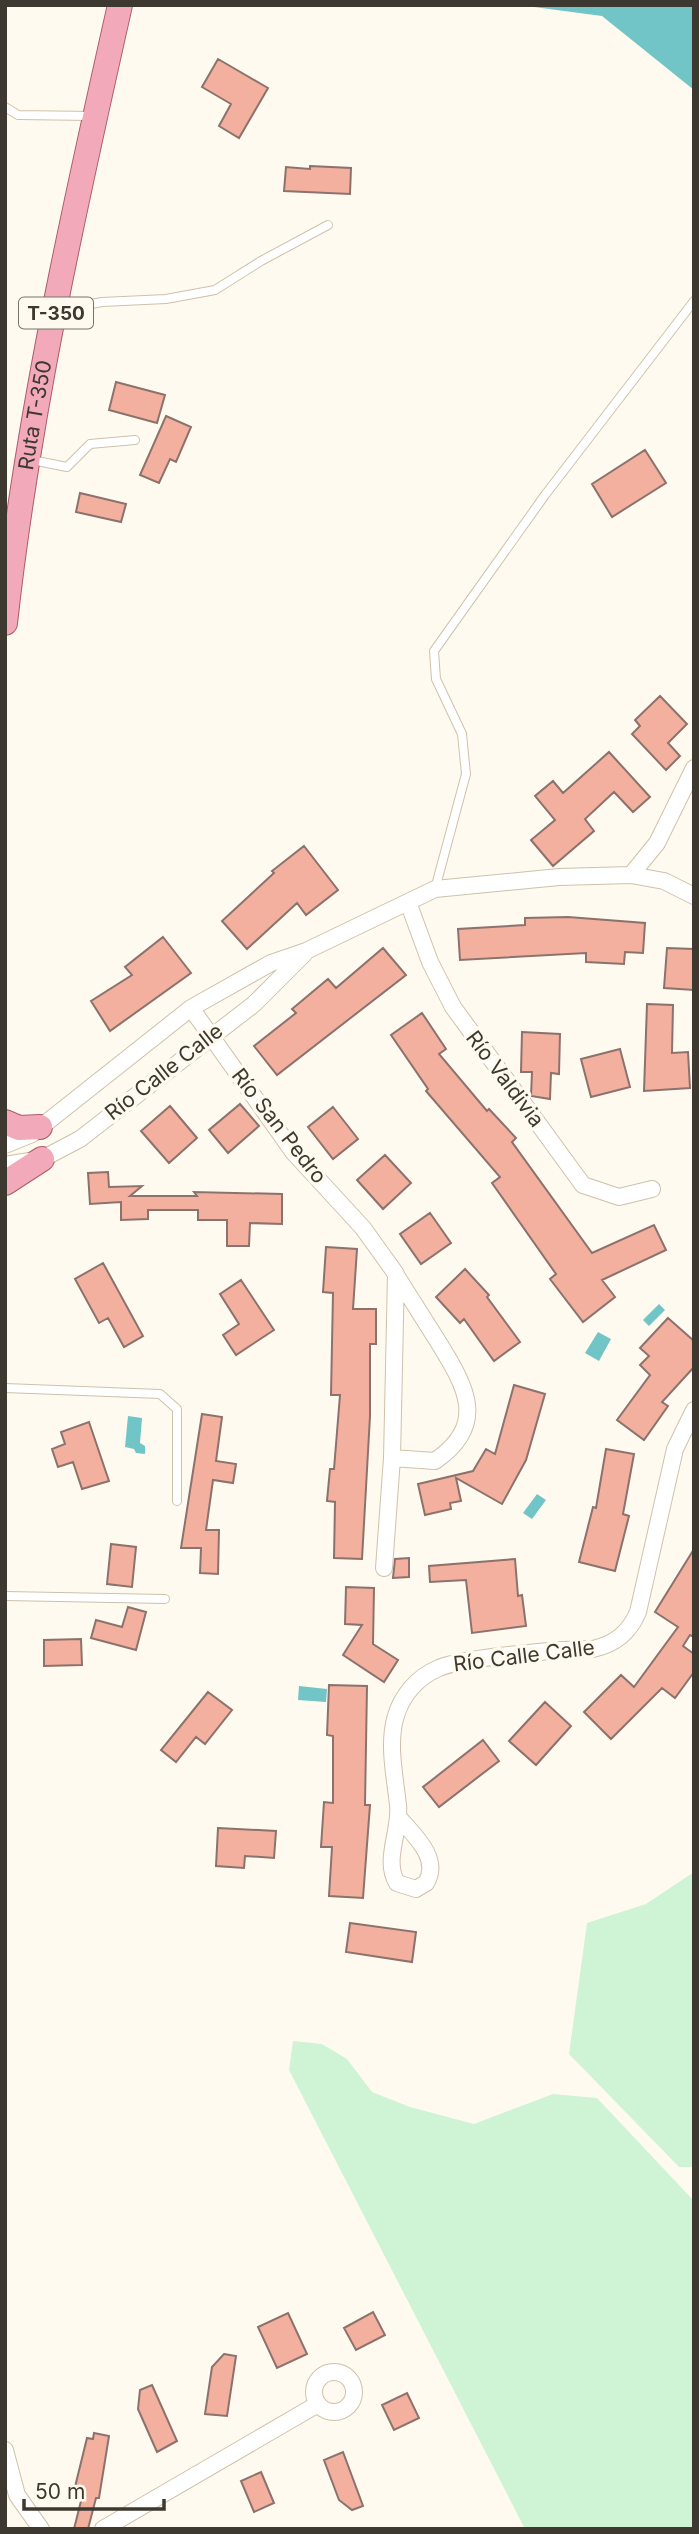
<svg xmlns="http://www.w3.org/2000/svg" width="699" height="2534" viewBox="0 0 699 2534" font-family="Inter,sans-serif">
<rect width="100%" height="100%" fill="#fffaf0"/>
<path fill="#cff3d5" d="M694,1872v280l-2,15h-13l-110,-113 18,-131 59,-19z
M293,2041l29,3 25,15 25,33 38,15 64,17 79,-30 44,4 97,103v328h-169l-236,-459z"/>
<path fill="#71c5c7" d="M519,5h175v85l-92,-74z
M659,1304l6,6 -16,16 -6,-6z
M598,1332l13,7 -12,22 -14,-8z
M128,1416l14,2 -2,25 5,3v8l-9,-1 -2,-4 -9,-2z
M537,1494l9,6 -14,19 -9,-6z
M299,1686l28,3 -1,13 -28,-2z"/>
<path fill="#f3b09f" stroke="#8c726c" stroke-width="2" d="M218,59l50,29 -29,50 -20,-12 12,-22 -29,-17z
M310,166l41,2 -1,26 -66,-3 2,-24 24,2z
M116,382l49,13 -8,28 -48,-13z
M166,416l25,11 -15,35 -6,-3 -11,24 -19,-8z
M645,450l21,33 -54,34 -20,-33z
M80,493l46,11 -5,18 -45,-10z
M660,696l27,28 -19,19 12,13 -14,14 -34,-36 8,-8 -5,-6z
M609,752l41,45 -17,15 -19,-20 -29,27 9,12 -41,35 -22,-26 24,-20 -20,-24 18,-15 10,12z
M304,846l34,44 -32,25 -9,-12 -50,46 -25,-28 52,-48 -2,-2z
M568,917l77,6 -2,30 -18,-1 -1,12 -38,-2v-9l-126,7 -2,-31 67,-4v-7z
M163,937l28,36 -81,58 -19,-30 41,-26 -7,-8z
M383,948l23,27 -129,100 -23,-29 42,-33 -4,-4 36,-30 8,9z
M667,948l27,1v41l-30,-2z
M647,1004l26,1 -1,48 16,-1 2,36 -46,3z
M422,1013l24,36 -7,5 48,57 2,-2 27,29 -4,4 80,111 62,-28 12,25 -64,30 13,17 -32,25 -33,-43 6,-5 -64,-91 8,-6 -74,-86 2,-2 -37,-54z
M522,1032l38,2 -1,40 -8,-1 -1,26 -19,-3 1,-24h-11z
M620,1049l10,38 -39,10 -10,-38z
M240,1104l19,22 -31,27 -19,-23z
M170,1106l27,32 -28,25 -28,-32z
M333,1107l25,32 -25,20 -25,-32z
M385,1155l26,28 -28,26 -26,-29z
M108,1172l1,15 33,-1 -12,10h67l-3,-4 88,2v30l-32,-1 -1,23h-22v-26h-29v-10h-50v9l-27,1v-18l-31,2 -2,-31z
M430,1213l21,30 -30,21 -21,-30z
M326,1247l31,2 -4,60h23v35h-6v72l-8,143 -28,-1 1,-56 -8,-1 3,-32h4l6,-74h-9l2,-102 -10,-1z
M103,1263l40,73 -19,11 -16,-29 -9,5 -24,-44z
M465,1269l24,26 -2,2 33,45 -26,19 -30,-42 -4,4 -24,-26z
M241,1280l33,50 -38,25 -13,-20 16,-11 -19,-30z
M668,1318l26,23v26l-32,35 6,4 -24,34 -27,-20 33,-45 -10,-10 9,-9 -9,-8z
M514,1385l31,9 -19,66 -24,44 -46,-26 5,23 -11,2 1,6 -26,6 -7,-31 55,-13 13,-22 9,5z
M202,1414l20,3 -6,44 20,3 -3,19 -20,-3 -7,50h13l-1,44 -18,-1 1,-25h-20z
M89,1422l20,59 -27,8 -9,-27 -15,5 -6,-18 13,-5 -4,-12z
M606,1449l28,5 -11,60 6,2 -14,55 -36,-9 14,-55 3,1z
M111,1544l25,3 -4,40 -25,-3z
M694,1549v88l-4,-2 -7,11 11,8v18l-19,26 -13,-10 -51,51 -27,-27 37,-37 13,12 44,-60 -23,-15z
M409,1558v19l-16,1 2,-19z
M515,1559l3,37 4,-1 4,31 -54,7 -6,-53 -36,2 -1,-16z
M346,1587l28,1 -1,56 25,16 -14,22 -41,-27 19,-30 -17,-1z
M128,1607l18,5 -10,38 -45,-12 5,-18 26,7z
M81,1639l1,26 -38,1v-26z
M329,1685l38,1 -2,119h5l-7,93 -34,-2 3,-49h-11l3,-45 9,1v-67l-6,-1z
M208,1692l24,18 -27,34 -9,-7 -20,25 -15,-12z
M545,1702l26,24 -35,39 -27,-24z
M483,1740l16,21 -60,46 -16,-20z
M218,1828l58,3 -2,27 -29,-2 -1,12 -28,-2z
M350,1923l66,9 -4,30 -66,-10z
M373,2312l12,23 -29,15 -12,-22z
M288,2313l19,41 -30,14 -19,-41z
M224,2354l12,2 -9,60 -22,-2 7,-47z
M152,2385l25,56 -20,11 -19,-43 2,-19z
M407,2393l12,25 -25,12 -12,-25z
M94,2433l15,3 -10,62h-3l-8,31h-14l8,-32 -9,-2 14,-57 6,1z
M343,2452l20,54 -11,4 -13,-10 -15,-40z
M261,2472l13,31 -20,9 -13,-31z"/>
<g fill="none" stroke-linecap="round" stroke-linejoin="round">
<g stroke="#cec1aa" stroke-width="10">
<path id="service" d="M5,107l13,8 74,1
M59,310l43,-8 64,-3 49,-9 46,-29 67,-36
M32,460l35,7 23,-23 45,-4
M435,889l31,-115 -4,-40 -26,-55 -2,-28 111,-156 149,-194
M5,1388l155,6 17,15v92
M5,1596l160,3"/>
</g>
<g stroke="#cec1aa" stroke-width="18">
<path id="minor" d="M631,875l33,6 30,15
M408,902l22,60 23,45 130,178 36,12 33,-8
M191,1008l103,145 69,75 33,46 -4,184 -8,110
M5,1145l27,-11 159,-126 80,-45 35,-12 129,-62 124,-12 72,-2 26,-32 37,-75
M5,1165l37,-6 38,-20 174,-135 51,-51
M392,1458l43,3c55,-38 29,-77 2,-121 -14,-22 -27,-43 -41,-65
M400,1819c14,16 41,40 26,64l-10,6 -19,-6c-14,-23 4,-53 1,-78 -3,-28 -10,-59 -3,-86 6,-23 22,-42 44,-51 25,-11 124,-19 154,-19 22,-5 36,-16 45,-37l37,-163 19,-39
M314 2392a20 20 0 1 1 40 0a20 20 0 1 1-40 0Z
M5,2450l12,45 24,34
M103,2529l215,-125"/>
</g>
<g stroke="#ad5c6a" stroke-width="26">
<g id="primary">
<path id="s1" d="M5,623c23,-208 69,-414 115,-618"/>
<path d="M5,1122l14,6 21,-1"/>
<path d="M5,1183l37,-24"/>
</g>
</g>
<use href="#service" stroke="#fff" stroke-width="8"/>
<use href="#minor" stroke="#fff" stroke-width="16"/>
<use href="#primary" stroke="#f2a9b9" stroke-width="24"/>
</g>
<g text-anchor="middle" stroke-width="7" stroke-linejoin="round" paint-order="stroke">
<rect fill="#fffaf0" stroke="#78736a" stroke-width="2" x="19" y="297.5" width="74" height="31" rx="5"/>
<g font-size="19" font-weight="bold" fill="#3e3930">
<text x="56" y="320">T-350</text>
</g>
<g font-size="21" fill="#3e3930" stroke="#fffaf0">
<text dy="7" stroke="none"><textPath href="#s1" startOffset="210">Ruta T-350</textPath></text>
<text transform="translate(164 1072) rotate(-38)" y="7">Río Calle Calle</text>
<text transform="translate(505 1079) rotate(53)" y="7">Río Valdivia</text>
<text transform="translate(279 1126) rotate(52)" y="7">Río San Pedro</text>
<text transform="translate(524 1656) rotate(-7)" y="7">Río Calle Calle</text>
</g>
</g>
<rect width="699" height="2534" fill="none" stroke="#3e3930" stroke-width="14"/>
<path d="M24 2499v10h140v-10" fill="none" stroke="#3e3930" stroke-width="3.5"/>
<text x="35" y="2499" font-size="21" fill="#3e3930" stroke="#fffaf0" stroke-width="5" paint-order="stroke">50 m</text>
</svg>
